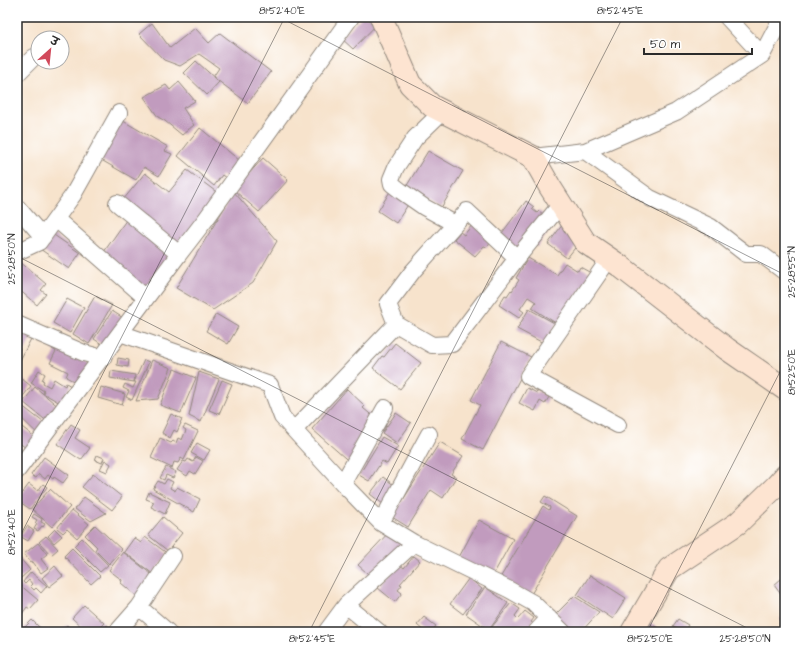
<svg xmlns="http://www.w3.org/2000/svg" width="802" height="649" viewBox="0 0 802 649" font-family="'Architects Daughter','Playpen Sans Deva',sans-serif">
<rect width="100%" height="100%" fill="#fff"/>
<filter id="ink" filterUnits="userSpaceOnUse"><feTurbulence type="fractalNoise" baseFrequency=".025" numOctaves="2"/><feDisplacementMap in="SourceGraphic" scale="8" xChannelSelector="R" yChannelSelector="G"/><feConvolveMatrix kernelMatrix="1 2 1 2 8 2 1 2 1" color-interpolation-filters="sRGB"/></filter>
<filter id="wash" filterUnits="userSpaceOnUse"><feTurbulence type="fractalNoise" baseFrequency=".012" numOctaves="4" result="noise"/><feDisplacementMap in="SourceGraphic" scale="16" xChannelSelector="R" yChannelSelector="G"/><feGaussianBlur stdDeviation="0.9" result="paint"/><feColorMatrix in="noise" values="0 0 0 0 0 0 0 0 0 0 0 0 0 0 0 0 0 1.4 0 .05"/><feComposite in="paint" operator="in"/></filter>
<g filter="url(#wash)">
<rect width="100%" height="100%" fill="#f7e3cc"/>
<g id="blocks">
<path fill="#c19bbe" d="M362,17h16l3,3 -28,29 -12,-11z
M152,23l18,25 25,-20 14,15 11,-10 51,39 -23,31 -35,-26 6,-9 -20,-14 -19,12 -16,-6 -25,-26z
M17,50l9,11 -9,7z
M196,61l23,21 -12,13 -23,-22z
M179,82l16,19 -12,7 11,17 -12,10 -17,-14 -7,-4 -14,-20 22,-12 4,5z
M118,118l50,29 -3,4 7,3 -13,22 -15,-9 -8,13 -40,-23z
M200,128l45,37 -14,17 -9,-7 -8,11 -36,-30z
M428,151l35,20 -22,37 -35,-21z
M263,158l25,22 -29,32 -24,-21 11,-14z
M187,170l32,24 -39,53 -57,-47 22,-27 24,19z
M394,185l19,12 -17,26 -18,-12z
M234,192l43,49 -24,42 -40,27 -37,-22z
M526,201l8,6 -2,2 5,4 2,-2 16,12 -18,24 -5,-3 -13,8 -20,-15z
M129,216l49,42 -27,38 -52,-37z
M476,220l20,17 -9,10 -3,-1 -9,10 -21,-17 6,-7 4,3z
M563,224l19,15 -15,19 -19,-14z
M51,233l29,20 -11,16 -29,-20z
M528,258l29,17 8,-12 13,8 2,-4 11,6 -32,52 -27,-17 4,-6 -8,-5 -8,12 4,3 -5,6 -20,-13 6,-10 2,1 4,-6 1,1 7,-11 -3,-2z
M19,261l27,23 -5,6 5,4 -9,11 -20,-17v-25z
M95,296l17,9 -23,39 -16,-10z
M67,299l17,9 -14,25 -17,-10z
M529,309l27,15 -11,20 -28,-15z
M112,311l16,10 -17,29 -17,-11z
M216,314l22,13 -10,17 -22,-13z
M17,329l15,8 -15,29v-13l3,-5 -3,-1z
M56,342l11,10 24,13 -10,20 -15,-8 2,-5 -18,-9 6,-12 -4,-2z
M501,342l30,15 -48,93 -21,-11 18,-34 -9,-5z
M395,343l26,20 -21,26 -27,-21 9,-12 2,1z
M118,358l11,2 -1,7 -11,-2z
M144,360l5,2 -17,38 -6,-3 3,-6 -6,-3 2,-4 8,4 3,-6h-2z
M152,360l19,8 -13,31 -22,2z
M174,369l22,9 -15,35 -21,-8z
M39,370l6,4 -3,6 2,1 -1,2 7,4 4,-8 11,7 1,-3 5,3 -11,17 -17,-10 1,-2 -13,-8z
M111,371l24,4 -1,7 -24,-4z
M199,372l20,7 -18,43 -12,-6z
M18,376l13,10 -10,13 -4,-3v-19z
M222,380l10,4 -13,30 -10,-4z
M35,387l31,26 -12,14 -31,-25z
M101,387l24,7 -3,11 -24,-7z
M527,388l10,5v-2l12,6 -4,7 -5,-3 -5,10 -16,-8z
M347,389l18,17 -2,2 13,11 1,-1 9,8 -33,39 -41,-36z
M17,402l35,27 -8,11 -27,-26z
M396,413l15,10 -14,20 -15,-10z
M171,414l11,5 -2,4h1l-4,9 -3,-2 -4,8 -8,-5z
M18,424l22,17 -9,11 -14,-11z
M71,424l9,6 -5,8 15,10 -9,12 -24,-16z
M185,425l13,6 -14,29 -3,-2 -3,5 -4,-1 -2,6 -21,-10 9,-20 11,5 2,-2 3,2 2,-5 4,2 4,-10 -3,-2z
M382,437l16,9 -11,18 -5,-3 -13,20 -10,-6z
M440,442l23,14 -12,18 5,3 -13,21 -12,-8 -23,37 -16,-10z
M197,443l13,7 -6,10 -13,-7z
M97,455l7,3 -2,5 -7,-3z
M44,457l25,18 -6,8 -9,-6 -1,2 -5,-4 -3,4 -6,-5 -3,4 -5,-3z
M196,457l7,4 -8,13 -5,-3 -3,5 -10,-6 6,-9 3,1 2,-3 5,3z
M105,460l6,4 -4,8 -7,-3z
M166,467l10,5 -3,6 -7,-3 -2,5 -4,-2z
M93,474l29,23 -10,13 -30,-23z
M383,477l19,14 -14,17 -18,-14z
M167,479l6,3 -3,6 5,3 2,-4 23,12 -6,13 -41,-23 5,-8 6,3z
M29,484l9,7 5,-7 4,3 -17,22 -13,-9z
M50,489l20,18 -18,20 -20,-18z
M149,492l21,10 -5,12 -14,-7 3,-5 -8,-3z
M545,496l32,20 -47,80 -30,-18 43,-72 6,4 1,-3 -9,-5z
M84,497l22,16 -15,8 -16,-12z
M72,510l17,14 -12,14 -10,-9 -4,4 -6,-5z
M34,514l8,5 -1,3 4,2 -2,3 -1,-1 -4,5 -4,-2 3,-5 -2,-1 2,-3 -5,-3z
M163,517l19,16 -14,18 -20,-16z
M479,520l34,19 -21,38 -34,-18z
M95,525l27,25 -13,14 -14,-14 2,-3 -12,-12z
M27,526l7,5 -6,10 -10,-6 2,-2 2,1z
M55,529l7,7 -8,7 -6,-7z
M391,530l18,16 -33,35 -18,-16z
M46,536l12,13 -7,6 -12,-13z
M145,537l23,17 -15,20 -29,-22 10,-14 7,5z
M82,538l26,27 -8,7 -26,-26z
M38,543l9,11 -6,5 7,9 -7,5 -8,-11 -2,1 -7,-9z
M72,548l28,28 -9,8 -27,-28z
M123,552l32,25 -16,21 -18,-15 1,-3 -13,-10z
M414,556l6,5 -20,23 2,1 -4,5 4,3 -7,9 -17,-14 21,-24 5,4z
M19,557l11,13 -9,8 -4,-3v-16z
M55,566l8,10 -14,11 -7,-9z
M31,572l16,14 -6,7 -5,-5 -2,2 -4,-4 2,-2 -3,-4 -4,4 -2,-2z
M590,575l36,23 -13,21 -36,-24z
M469,578l13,11 -19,25 -13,-10z
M781,579l4,5v16l-11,-15z
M19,584l19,16 -8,9 -3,-2 -8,11 -2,-2v-29z
M485,587l23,16 -19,27 -23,-16z
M574,596l25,16 -18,20h-15l-14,-14z
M511,603l9,6 -5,7 3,3 7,-8 9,7 -3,4 4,3 -5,7h-42z
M84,605l20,18 -4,4 3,2 4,-4 4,3 -4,4h-20l-15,-14z
M785,614v10l-5,-5z
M424,617l12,9 -5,6h-6l-8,-7z
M678,619l10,6 -4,7h-10l3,-4 -4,-2z
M32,620l12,12h-24z
M649,623l16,9h-21z
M67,625l6,7h-13z"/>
</g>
</g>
<g filter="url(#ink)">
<use href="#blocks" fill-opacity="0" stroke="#91877c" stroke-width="1"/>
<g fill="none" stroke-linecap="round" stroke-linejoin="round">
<g stroke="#91877c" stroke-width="18">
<path id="street" d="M727,17l35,38
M17,74l17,-17
M443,111l-28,27 -19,29 -5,12 1,5 9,7 23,16 31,17
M585,151l65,47 61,29 35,27h15l24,18
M533,157l52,-6 91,-39 86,-57 20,-38
M17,207l26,30
M56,219l90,79
M17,252l22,-10 34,-47 46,-82
M179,254l27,-35 145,-202
M517,258l44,-54
M609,259l-81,117 90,49
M17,324l67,29 19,5
M120,333l150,52 12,32 66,72 33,34 33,20 94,46 25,14 30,29
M294,430l102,-106 -8,-20 25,-33 54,-60 50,47 -65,86 -20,1 -36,-21
M17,471l162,-217 -62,-51
M343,483l42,-75
M381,523l48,-89
M346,605l68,-62
M139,607l29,25
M117,632l22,-25 34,-51
M326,632l20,-27 33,27
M536,632l13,-14"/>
</g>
<g stroke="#91877c" stroke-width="24">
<path id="secondary" d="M381,17l29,67 22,22 101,51 17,30 35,55 35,24 107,83 58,40
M632,632l37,-63 69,-46 38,-37 9,-10"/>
</g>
<use href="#street" stroke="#fff" stroke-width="16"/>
<use href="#secondary" stroke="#fde4d1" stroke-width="22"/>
</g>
</g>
<path fill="none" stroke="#2b2b2b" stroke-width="1" stroke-opacity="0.45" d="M279,17l506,258M17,256l738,376M17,542l268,-525M17,629l6,3M309,632l314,-615M647,632l138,-270"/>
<rect width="802" height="649" fill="none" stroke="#fff" stroke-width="44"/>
<g transform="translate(50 50) rotate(27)"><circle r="19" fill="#ffffff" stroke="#aaaaaa"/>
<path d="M0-3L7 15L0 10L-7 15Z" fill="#d1495b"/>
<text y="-6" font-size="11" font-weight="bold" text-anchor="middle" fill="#2b2b2b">उ</text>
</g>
<path d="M644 48v6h108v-6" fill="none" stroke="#2b2b2b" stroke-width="2"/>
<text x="650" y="48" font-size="12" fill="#2b2b2b" stroke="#ffffff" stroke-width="3" paint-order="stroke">50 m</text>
<rect x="22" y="22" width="758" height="605" fill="none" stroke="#2b2b2b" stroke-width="1.5"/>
<g font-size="10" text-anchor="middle" fill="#2b2b2b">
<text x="282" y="14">81°52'40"E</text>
<text x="620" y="14">81°52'45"E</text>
<text transform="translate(11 259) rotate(-90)" y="4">25°28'50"N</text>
<text transform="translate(791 272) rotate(-90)" y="4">25°28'55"N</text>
<text transform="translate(791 372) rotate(-90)" y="4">81°52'50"E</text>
<text transform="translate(11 532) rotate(-90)" y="4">81°52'40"E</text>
<text x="312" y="642">81°52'45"E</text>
<text x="650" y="642">81°52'50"E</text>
<text x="745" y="642">25°28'50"N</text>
</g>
</svg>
